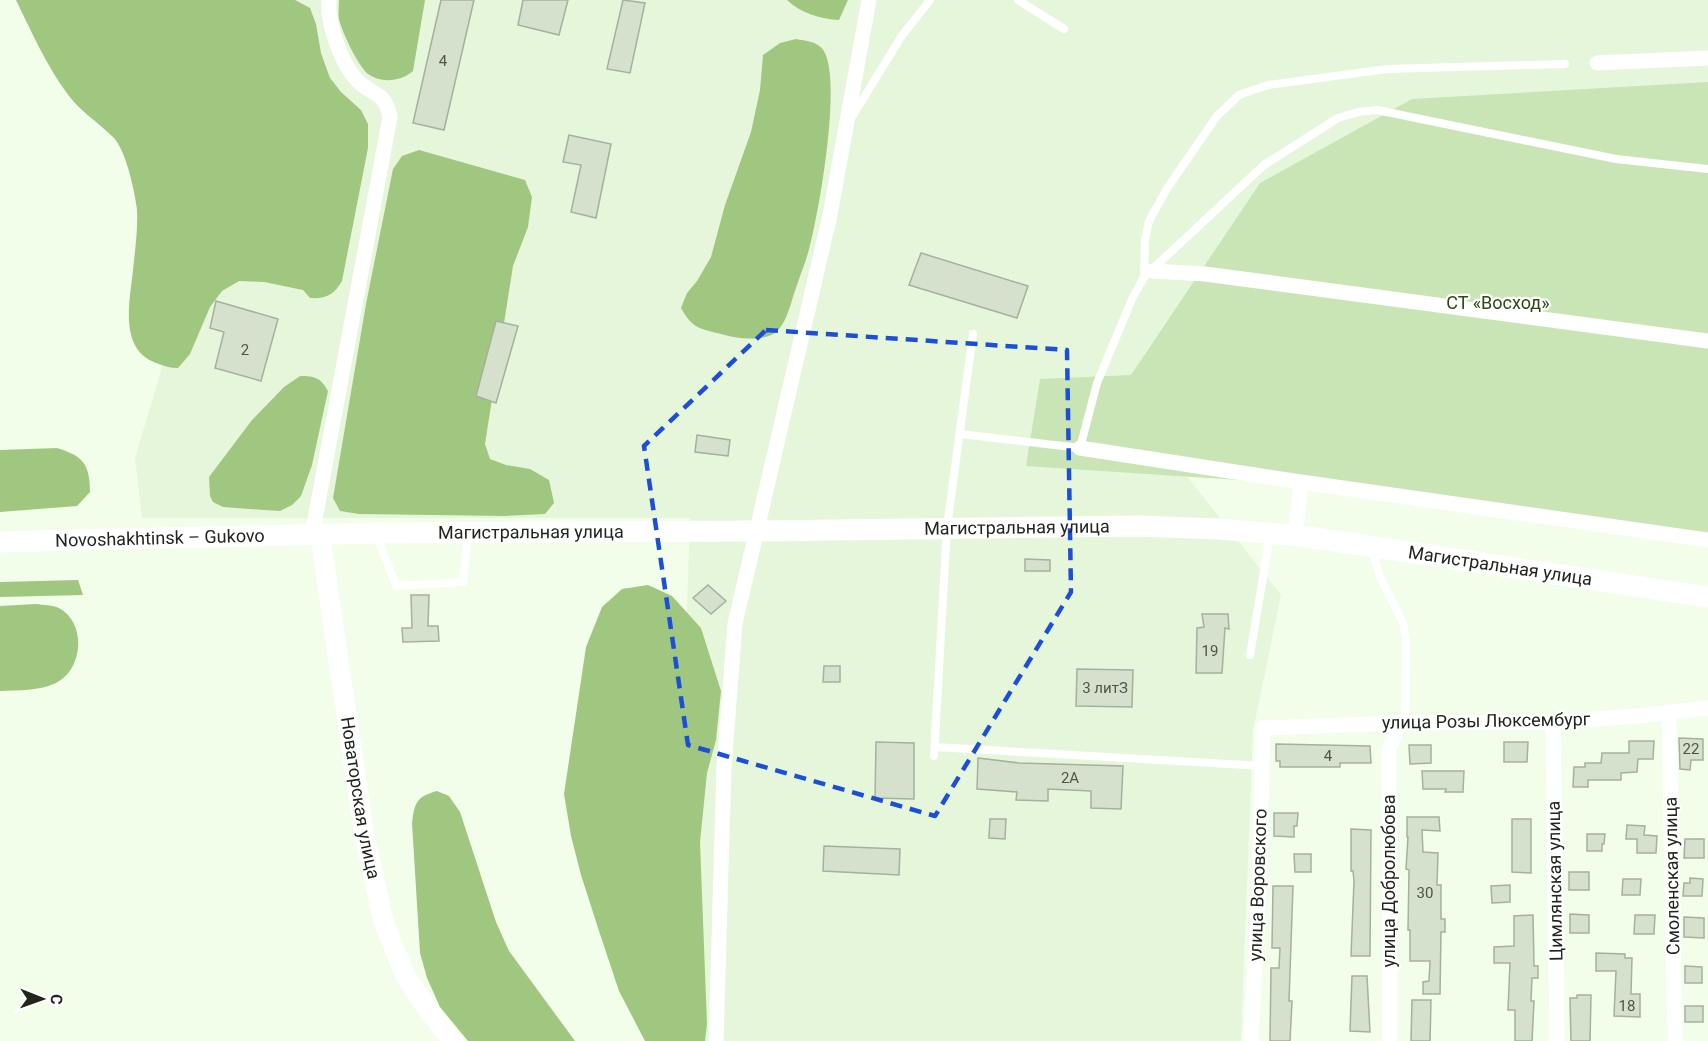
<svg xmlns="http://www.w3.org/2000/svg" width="1708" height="1041" viewBox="0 0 1708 1041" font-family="Roboto,sans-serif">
<rect width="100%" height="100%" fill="#f2feea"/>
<path fill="#e6f6db" d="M271,0h1437v114l-579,289 152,192 -28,136 -12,310h-568l17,-523h-548l-7,-60z"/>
<path fill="#c9e5b5" d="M1708,82v463l-424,-62 -258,-17 14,-87 91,-4 129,-192 152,-84z"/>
<path fill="#a0c780" d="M16,0h279l15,8 6,16 5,29 9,25 11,14 20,18 7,14v24l-26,133c-8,14 -16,18 -32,17l-7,-8 -39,-8 -25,-1 -17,10 -12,16 -20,47 -12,14c-8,0 -14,-2 -22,-5 -38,-14 -26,-62 -23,-93 2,-19 5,-41 4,-60 -2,-18 -11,-60 -24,-73 -14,-14 -32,-25 -44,-41 -22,-29 -37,-63 -53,-96z
M339,0h86l-12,71c-11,10 -31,13 -45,3 -10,-8 -26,-42 -29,-55 -1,-6 0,-13 0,-19z
M787,0h61l-9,20c-18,-1 -39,-7 -52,-20z
M796,39c9,2 22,2 28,12 18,31 -5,161 -15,198 -3,13 -9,26 -13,39 -5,13 -9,36 -21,45 -12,8 -36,6 -50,2 -23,-6 -32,-5 -44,-27l6,-15 10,-12 14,-24 14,-52 26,-73 9,-42 3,-35 17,-12z
M419,150l106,30 7,17 -4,30 -15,39 -28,178 5,15 16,6 24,4 19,11 5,23 -9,11 -40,2 -146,-2 -19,-3 -7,-13 33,-194 27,-135 9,-13z
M300,376c15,0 21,2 28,15l-16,74 -11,31 -9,9 -12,6 -16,-1 -41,-3 -10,-5 -3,-6 -1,-19 43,-57 32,-33z
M57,448c26,8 33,16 33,44l-13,14 -77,6v-62z
M78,580l5,15 -83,2v-15z
M648,585l24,11 29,32 20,63 -5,49 -9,33 -7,69 7,182 -2,17h-60l-26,-50 -20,-60 -18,-56 -10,-39 -7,-42 22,-147 16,-40 20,-18z
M36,604c7,1 17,1 23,4 28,15 24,62 -3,75 -16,8 -38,7 -56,8v-85z
M437,791l12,5 11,16 36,110 13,29 66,90h-107l-28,-34 -13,-29 -7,-25 -8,-130c3,-21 4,-26 25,-32z"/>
<path fill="#d6e1cd" stroke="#a5b09d" stroke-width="1.5" d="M441,0h33l-30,130 -31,-7z
M523,0h45l-9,35 -41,-10z
M623,0l22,3 -15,70 -23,-4z
M569,135l42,9 -15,74 -25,-6 10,-47 -18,-3z
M921,253l107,33 -11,32 -108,-33z
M216,301l62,18 -17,62 -46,-13 9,-36 -14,-4z
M496,321l22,5 -22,77 -20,-7z
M697,435l33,5 -2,16 -33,-4z
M1025,559l25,1v11h-25z
M708,585l18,16 -15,13 -18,-16z
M411,595h18l-1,31h10l1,15 -36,1 -1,-14h10z
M1202,614h26l1,15 -4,-1 -3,45h-26l1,-45 7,-1z
M824,666h16v16h-17z
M1077,669l56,1 -1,37 -56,-1z
M1679,738l24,1v21h-12l-1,10 -10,-1z
M1629,741h25l-1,18h-15l-1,13 -16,1v7h-33v7h-15l1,-20h11v-4h16l1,-10h27z
M876,742l38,1v56l-39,-1z
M1504,742h24l-1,20h-23z
M1276,744l94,2 1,17h-31v4h-60v-6h-4z
M1409,745h22v18l-21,1z
M978,758l41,5 104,3 -2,43 -30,-1v-17l-43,-2v12l-32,-1 1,-8 -40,-3z
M1422,771h42l-1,21h-18l1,-3h-23z
M1274,813h24l-1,13h-3v11l-20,-1z
M1407,817h32l1,14 -18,-1 1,22 15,1 -1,32h4v34h4v13h-4l-1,62h-17v-12l6,-1 1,-20h-20v-31h-2l1,-60 -3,-1 2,-32h-1z
M990,819h16l-1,20 -16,-1z
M1512,819h19v54l-19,-1z
M1627,825l18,1 -1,9 13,1 -1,17h-19v-14h-11z
M1351,829l20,1 -1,126h-19l3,-75 -1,-10h-2z
M1587,834h18l-1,10h-2v7h-15z
M1685,839h19v19h-20z
M824,846l76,3 -1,26 -76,-4z
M1294,854h17v18h-16z
M1569,872h20v18h-20z
M1690,878l13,1 -1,17h-19l1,-13h6z
M1623,879h18l-1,16h-18z
M1510,885v17l-18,1 -1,-17z
M1273,886h20l-4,115h3l-2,40h-20l1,-73h8l1,-20h-8z
M1570,914l19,1v18h-19z
M1533,915l1,51h4v12h-6l-1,23h3l-2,40h-17v-31h-7l2,-47h-16v-16l20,-1v-30z
M1635,915h20l-1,19h-20z
M1684,917l20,1v20l-20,-1z
M1596,953l29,1v4h7l-1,36h9v23l-26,-1 2,-45h-20z
M1685,966l17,1v16h-17z
M1352,976h15l3,56 -20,-1z
M1577,995h14l-1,46h-19l-1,-43h7z
M1412,1000h19l-1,41h-19z
M1685,1006h18v16h-18z"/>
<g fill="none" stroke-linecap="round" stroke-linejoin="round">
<path stroke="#fff" stroke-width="8" d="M1018,0l46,29
M852,117l49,-80 29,-37
M1144,277l1,-37 4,-19 19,-34 49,-71 22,-21 29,-10 119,-16 178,-5
M960,434l120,14 17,-65 35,-84 12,-22 120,-112 74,-47 20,-6 19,-2 239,49 92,10
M376,534l20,52 67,-4 5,-48
M1372,548l8,29 23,46 3,15 -1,85
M1250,655l20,-120
M935,747l328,19
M934,756l13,-229 26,-193"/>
<path stroke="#fff" stroke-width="15" d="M1597,63l111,-5
M1152,271l53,3 503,67
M1080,448l221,34 407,58
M312,535l78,-418c-6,-26 -13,-19 -30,-34 -18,-16 -33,-59 -31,-83
M1295,536l6,-54
M1669,712l6,329
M1553,722l4,319
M716,1041l8,-274 11,-143 95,-409 39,-215
M1251,1041l8,-153 4,-160 136,-5 154,-1 84,-6 71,-8
M1390,1041l-1,-291 10,-27"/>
<path stroke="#fff" stroke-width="20" id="s1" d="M320,535l44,298 20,90 21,52 23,35 25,31"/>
<path stroke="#fff" stroke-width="21" id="s2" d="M0,542l376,-9 380,-2 382,-5 81,3 82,7 407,61"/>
</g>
<path fill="none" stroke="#1d4ed8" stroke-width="4.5" stroke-dasharray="12 8" stroke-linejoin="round" d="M766,330l301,20 4,242 -136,224 -247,-71 -44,-299z"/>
<g text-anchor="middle" stroke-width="4.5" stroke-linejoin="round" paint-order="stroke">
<g font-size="15" fill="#4e544a">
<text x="443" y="66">4</text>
<text x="245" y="355">2</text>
<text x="1210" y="656">19</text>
<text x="1105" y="693">3 литЗ</text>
<text x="1691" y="754">22</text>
<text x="1328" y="761">4</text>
<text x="1070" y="783">2А</text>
<text x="1425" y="898">30</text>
<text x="1627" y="1011">18</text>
</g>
<g font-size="18" fill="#2e4715" stroke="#fff">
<text x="1498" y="309">СТ «Восход»</text>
</g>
<g font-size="18" fill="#21251e" stroke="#fff">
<text dy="6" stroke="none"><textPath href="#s2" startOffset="1017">Магистральная улица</textPath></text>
<text dy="6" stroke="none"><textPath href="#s2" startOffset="531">Магистральная улица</textPath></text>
<text dy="6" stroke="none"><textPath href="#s2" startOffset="160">Novoshakhtinsk – Gukovo</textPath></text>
<text dy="6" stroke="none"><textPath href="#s2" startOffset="1503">Магистральная улица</textPath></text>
<text transform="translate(1486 721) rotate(-1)" y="6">улица Розы Люксембург</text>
<text dy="6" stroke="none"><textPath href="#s1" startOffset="266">Новаторская улица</textPath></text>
<text transform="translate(1672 876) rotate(-91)" y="6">Смоленская улица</text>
<text transform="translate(1389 881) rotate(-90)" y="6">улица Добролюбова</text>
<text transform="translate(1555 881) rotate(-91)" y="6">Цимлянская улица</text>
<text transform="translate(1258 885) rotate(-88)" y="6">улица Воровского</text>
</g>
</g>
<g transform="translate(42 999) rotate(91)" stroke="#ffffff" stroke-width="4.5" paint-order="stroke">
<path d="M0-4.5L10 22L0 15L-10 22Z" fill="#21251e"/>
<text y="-9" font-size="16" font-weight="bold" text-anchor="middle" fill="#21251e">С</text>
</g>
</svg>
